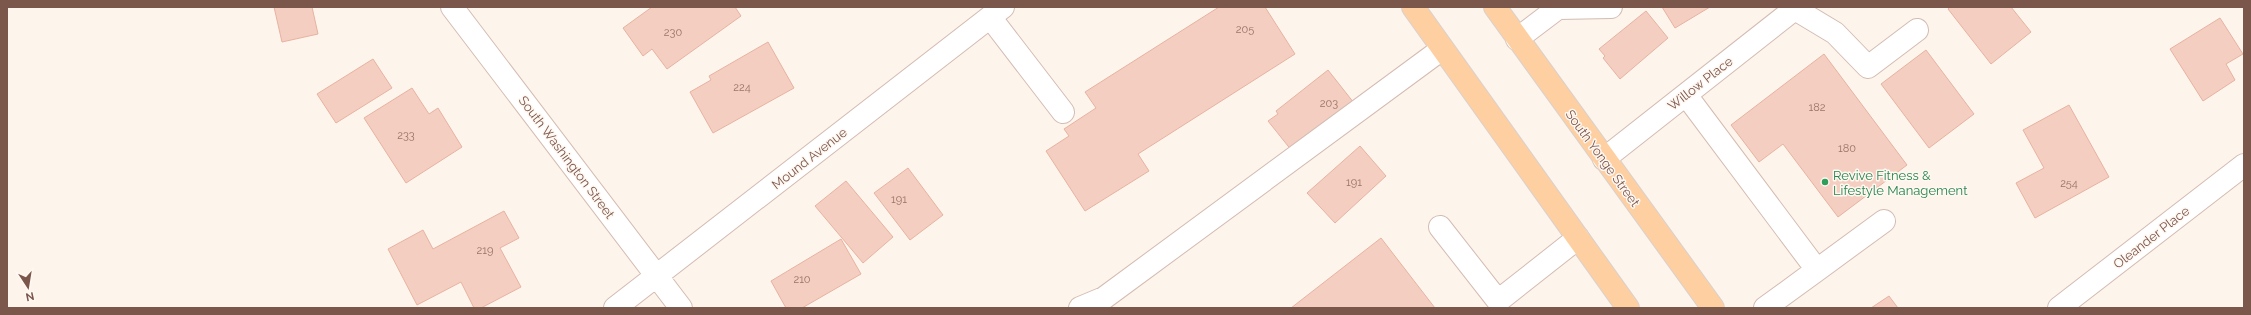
<svg xmlns="http://www.w3.org/2000/svg" width="2251" height="315" viewBox="0 0 2251 315" font-family="Raleway,sans-serif">
<rect width="100%" height="100%" fill="#fdf4eb"/>
<path fill="#f4cec1" stroke="#e8b2a0" d="M274,7h38l6,27 -36,8z
M652,7h83l6,9 -74,53 -15,-20 -9,7 -20,-28z
M1219,7h46l30,47 -157,100 11,17 -64,40 -39,-60 23,-15 -5,-7 32,-21 -11,-16z
M1662,7h48l-35,21z
M1950,7h61l20,25 -40,32 -43,-55z
M1646,11l22,27 -48,41 -17,-21 2,-2 -6,-7z
M2220,18l23,36 -17,10 9,16 -32,21 -33,-52z
M768,42l26,46 -81,45 -23,-41 21,-12 -2,-4z
M1926,50l48,64 -45,34 -48,-64z
M1824,54l83,111 -69,52 -55,-73 -24,18 -28,-37z
M373,59l19,29 -56,35 -19,-29z
M1328,70l26,33 -62,48 -24,-30 10,-7 -2,-3z
M412,88l17,26 9,-6 24,39 -56,36 -42,-65z
M2069,105l40,72 -74,41 -19,-35 28,-15 -21,-38z
M1360,146l26,30 -51,47 -28,-30z
M908,168l35,47 -33,25 -36,-47z
M846,181l47,56 -30,26 -48,-57z
M504,211l15,27 -19,10 21,39 -40,21h-7l-13,-26 -44,23 -29,-56 35,-19 10,19z
M1381,238l54,70h-144z
M841,239l20,35 -59,34h-16l-15,-27z
M1889,296l9,12h-27z"/>
<g fill="none" stroke-linecap="round" stroke-linejoin="round">
<g stroke="#d4bcb2" stroke-width="24">
<path id="minor" d="M452,7l229,301
M1795,9l40,24 33,34 49,-37
M990,17l73,95
M1517,39l41,-31 53,-1
M1686,95l131,175 -52,38
M1604,159l193,-152
M1440,227l58,74 80,-63
M1817,270l67,-49
M615,308l388,-301
M1080,308l24,-10 338,-249
M2059,308l185,-143"/>
</g>
<g stroke="#dad0cd" stroke-width="24">
<path id="major" d="M1413,7l215,301
M1495,7l218,301"/>
</g>
<use href="#minor" stroke="#fff" stroke-width="22"/>
<use href="#major" stroke="#fecfa1" stroke-width="22"/>
</g>
<circle fill="#2e9e5b" stroke="#fff8f2" stroke-width="1.5" cx="1825" cy="182" r="4"/>
<g text-anchor="middle" stroke-width="3" stroke-linejoin="round" paint-order="stroke">
<g font-size="11" fill="#997468">
<text x="1245" y="33">205</text>
<text x="673" y="36">230</text>
<text x="742" y="91">224</text>
<text x="1329" y="107">203</text>
<text x="1817" y="111">182</text>
<text x="406" y="139">233</text>
<text x="1847" y="152">180</text>
<text x="1354" y="186">191</text>
<text x="2069" y="187">254</text>
<text x="899" y="203">191</text>
<text x="485" y="254">219</text>
<text x="802" y="283">210</text>
</g>
<g font-size="13" fill="#7b564b" stroke="#fff8f2">
<text transform="translate(1700 83) rotate(-38)" y="5">Willow Place</text>
<text transform="translate(567 157) rotate(53)" y="5">South Washington Street</text>
<text transform="translate(809 158) rotate(-38)" y="5">Mound Avenue</text>
<text transform="translate(1603 158) rotate(54)" y="5">South Yonge Street</text>
<text transform="translate(2151 237) rotate(-38)" y="5">Oleander Place</text>
</g>
<g font-size="13" fill="#27864d" stroke="#fff8f2" text-anchor="start">
<text x="1833" y="180">Revive Fitness &amp;<tspan x="1833" dy="15">Lifestyle Management</tspan></text>
</g>
</g>
<rect width="2251" height="315" fill="none" stroke="#7b564b" stroke-width="16"/>
<g transform="translate(28 287) rotate(168)" stroke="#fff8f2" stroke-width="3" paint-order="stroke">
<path d="M0-3L7 15L0 10L-7 15Z" fill="#7b564b"/>
<text y="-6" font-size="11" font-weight="bold" text-anchor="middle" fill="#7b564b">N</text>
</g>
</svg>
